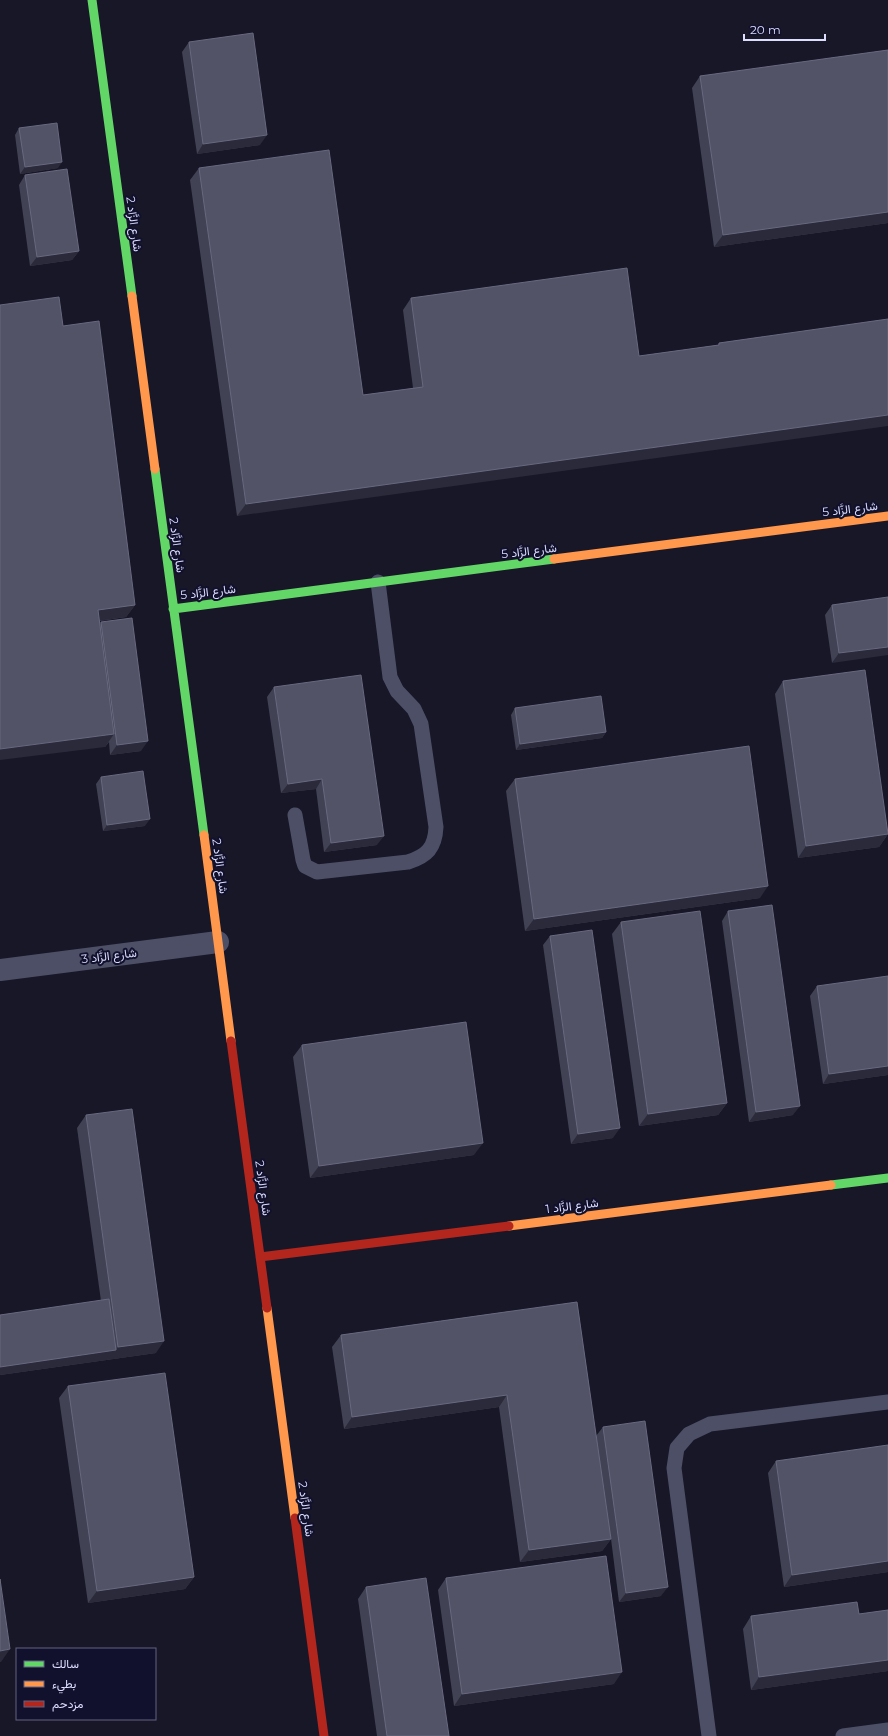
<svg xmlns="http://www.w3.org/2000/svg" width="888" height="1736" viewBox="0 0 888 1736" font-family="Montserrat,Vazirmatn,sans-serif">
<rect width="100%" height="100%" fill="#181727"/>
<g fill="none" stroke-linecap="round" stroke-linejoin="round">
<path stroke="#4d4f67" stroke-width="15" d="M295,815l8,45 2,6 12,6 91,-10c19,-6 27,-14 28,-35l-15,-103 -7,-15 -17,-18 -7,-14 -12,-95
M709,1736l-35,-268 3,-20 12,-14 21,-10 178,-22
M843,1736l45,-6"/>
<path stroke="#4d4f67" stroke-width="22" d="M0,970l218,-28"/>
<path stroke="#63d668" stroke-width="9" d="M92,0l40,296
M155,469l49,366
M173,609l381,-50
M831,1185l57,-7"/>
<path stroke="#ff974d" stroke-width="9" d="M132,296l23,173
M554,559l334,-43
M204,835l27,206
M509,1226l322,-41
M267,1308l28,210"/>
<path stroke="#b3261e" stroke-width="9" d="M231,1041l36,267
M260,1257l249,-31
M295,1518l29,218"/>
</g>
<path fill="#424255" d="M189,42l71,103 -63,9 -15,-102z
M888,50v173l-174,24 -22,-159 8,-12z
M19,128l39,40 -38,6 -5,-39z
M199,168l164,227 50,-7 -10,-78 8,-12 228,58 79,-11 1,-2 169,-24 -651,197 -47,-336z
M25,175l54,76 -7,9 -42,6 -11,-81z
M63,326l72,279 -9,12 -26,4v3l1,-2 40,129 -31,4 -1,-13 -4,5z
M888,597l-56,66 -7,-48 7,-10z
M783,681l105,153 -9,13 -81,11 -23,-164z
M274,687l103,158 -53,7 -8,-63 -35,4 -14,-96z
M515,708l91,24 -4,6 -86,12 -5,-35z
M101,777l44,49 -42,5 -7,-47z
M515,779l245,119 -235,33 -19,-140z
M728,911l65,204 -44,7 -27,-201z
M621,922l106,181 -9,12 -79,11 -27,-192z
M550,936l63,202 -42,6 -28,-199z
M817,986l71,89 -65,9 -13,-88z
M302,1045l172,110 -164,23 -17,-121z
M86,1115l70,238 -156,22v-60l101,-14 -24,-173z
M577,1302l19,134 7,-9 58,169 -42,6 -8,-63 -9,12 -82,11 -21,-155 -155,22 -12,-82 9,-12z
M68,1386l126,191 -9,12 -97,14 -29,-205z
M888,1445v127l-104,15 -16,-114 8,-12z
M446,1578l168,106 -160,22 -16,-116z
M366,1587l83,149h-72l-19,-137z
M888,1610v61l-137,19 -8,-61 8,-13 108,-2z"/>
<path fill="#2a2a3b" d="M267,135l-7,10 -63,9 6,-10z
M62,162l-4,6 -38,6 5,-7z
M888,212v11l-174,24 9,-12z
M79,251l-7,9 -42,6 7,-9z
M888,415v11l-651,90 9,-12z
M135,605l-9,12 -36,5 8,-12z
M888,647v8l-56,8 7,-10z
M606,732l-4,6 -86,12 4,-6z
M114,734l-9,13 -105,13v-11z
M148,741l-7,10 -31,4 7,-10z
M322,779l-6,10 -35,4 7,-9z
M150,819l-5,7 -42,5 4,-6z
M888,834l-9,13 -81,11 8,-12z
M384,836l-7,9 -53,7 7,-9z
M768,886l-8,12 -235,33 9,-12z
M888,1066v9l-65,9 6,-10z
M727,1103l-9,12 -79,11 9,-12z
M800,1106l-7,9 -44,7 7,-10z
M620,1128l-7,10 -42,6 7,-10z
M483,1143l-9,12 -164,23 9,-12z
M164,1341l-8,12 -156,22v-8l116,-17 2,-3z
M507,1395l-8,12 -155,22 8,-12z
M611,1539l-9,12 -82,11 9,-12z
M888,1561v11l-104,15 8,-12z
M194,1577l-9,12 -97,14 9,-12z
M668,1587l-7,9 -42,6 7,-9z
M10,1649l-9,13h-1v-11z
M888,1660v11l-137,19 8,-13z
M622,1672l-8,12 -160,22 8,-12z"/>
<path fill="#525367" stroke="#68687f" d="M253,33l14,102 -64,9 -14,-102z
M888,50v162l-165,23 -23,-159z
M57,123l5,39 -37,5 -6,-39z
M329,150l34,245 60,-8 -12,-89 216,-30 12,88 80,-11v-2l169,-24v96l-642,89 -47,-336z
M67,169l12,82 -42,6 -12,-82z
M59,297l4,29 36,-5 36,284 -37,5 16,124 -114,15v-444z
M888,597v50l-49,6 -7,-48z
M132,618l16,123 -31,4 -16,-123z
M865,670l23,164 -82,12 -23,-165z
M361,675l23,161 -53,7 -9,-64 -34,5 -14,-97z
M601,696l5,36 -86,12 -5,-36z
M749,746l19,140 -234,33 -19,-140z
M143,771l7,48 -43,6 -6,-48z
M772,905l28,201 -44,6 -28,-201z
M700,911l27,192 -79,11 -27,-192z
M592,930l28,198 -42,6 -28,-198z
M888,976v90l-59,8 -12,-88z
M466,1022l17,121 -164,23 -17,-121z
M132,1109l32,232 -46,6 -32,-232z
M109,1299l7,51 -116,17v-52z
M577,1302l34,237 -82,11 -22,-155 -155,22 -11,-82z
M165,1373l29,204 -97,14 -29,-205z
M645,1421l23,166 -42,6 -23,-166z
M888,1445v116l-96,14 -16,-114z
M606,1556l16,116 -160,22 -16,-116z
M426,1578l23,158h-62l-21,-149z
M0,1579l10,70 -10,2z
M857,1602l2,12 29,-4v50l-129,17 -8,-61z"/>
<g text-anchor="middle" stroke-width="4" stroke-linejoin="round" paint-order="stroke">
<g font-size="12" fill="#dddeff" stroke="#12112d">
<text transform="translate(134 224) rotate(82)" y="4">شارع الزَّاد 2</text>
<text transform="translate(850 509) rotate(-7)" y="4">شارع الزَّاد 5</text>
<text transform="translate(177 545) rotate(82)" y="4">شارع الزَّاد 2</text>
<text transform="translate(529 551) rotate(-7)" y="4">شارع الزَّاد 5</text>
<text transform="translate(208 592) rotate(-7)" y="4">شارع الزَّاد 5</text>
<text transform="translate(220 866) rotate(82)" y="4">شارع الزَّاد 2</text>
<text transform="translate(109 956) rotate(-7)" y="4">شارع الزَّاد 3</text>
<text transform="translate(263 1188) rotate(82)" y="4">شارع الزَّاد 2</text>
<text transform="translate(572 1206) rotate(-7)" y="4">شارع الزَّاد 1</text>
<text transform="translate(306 1509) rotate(82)" y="4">شارع الزَّاد 2</text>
</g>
</g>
<rect x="16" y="1648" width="140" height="72" fill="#12112d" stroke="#636381"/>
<rect x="24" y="1661" width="20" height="6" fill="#63d668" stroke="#636381"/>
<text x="52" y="1668" font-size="12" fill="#dddeff">سالك</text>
<rect x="24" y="1681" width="20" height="6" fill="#ff974d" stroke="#636381"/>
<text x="52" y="1688" font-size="12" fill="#dddeff">بطيء</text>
<rect x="24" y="1701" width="20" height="6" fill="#b3261e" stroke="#636381"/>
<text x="52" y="1708" font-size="12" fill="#dddeff">مزدحم</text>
<path d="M744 34v6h81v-6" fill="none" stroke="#dddeff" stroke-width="2"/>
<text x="750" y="34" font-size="12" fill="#dddeff" stroke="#12112d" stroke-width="3" paint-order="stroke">20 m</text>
</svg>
